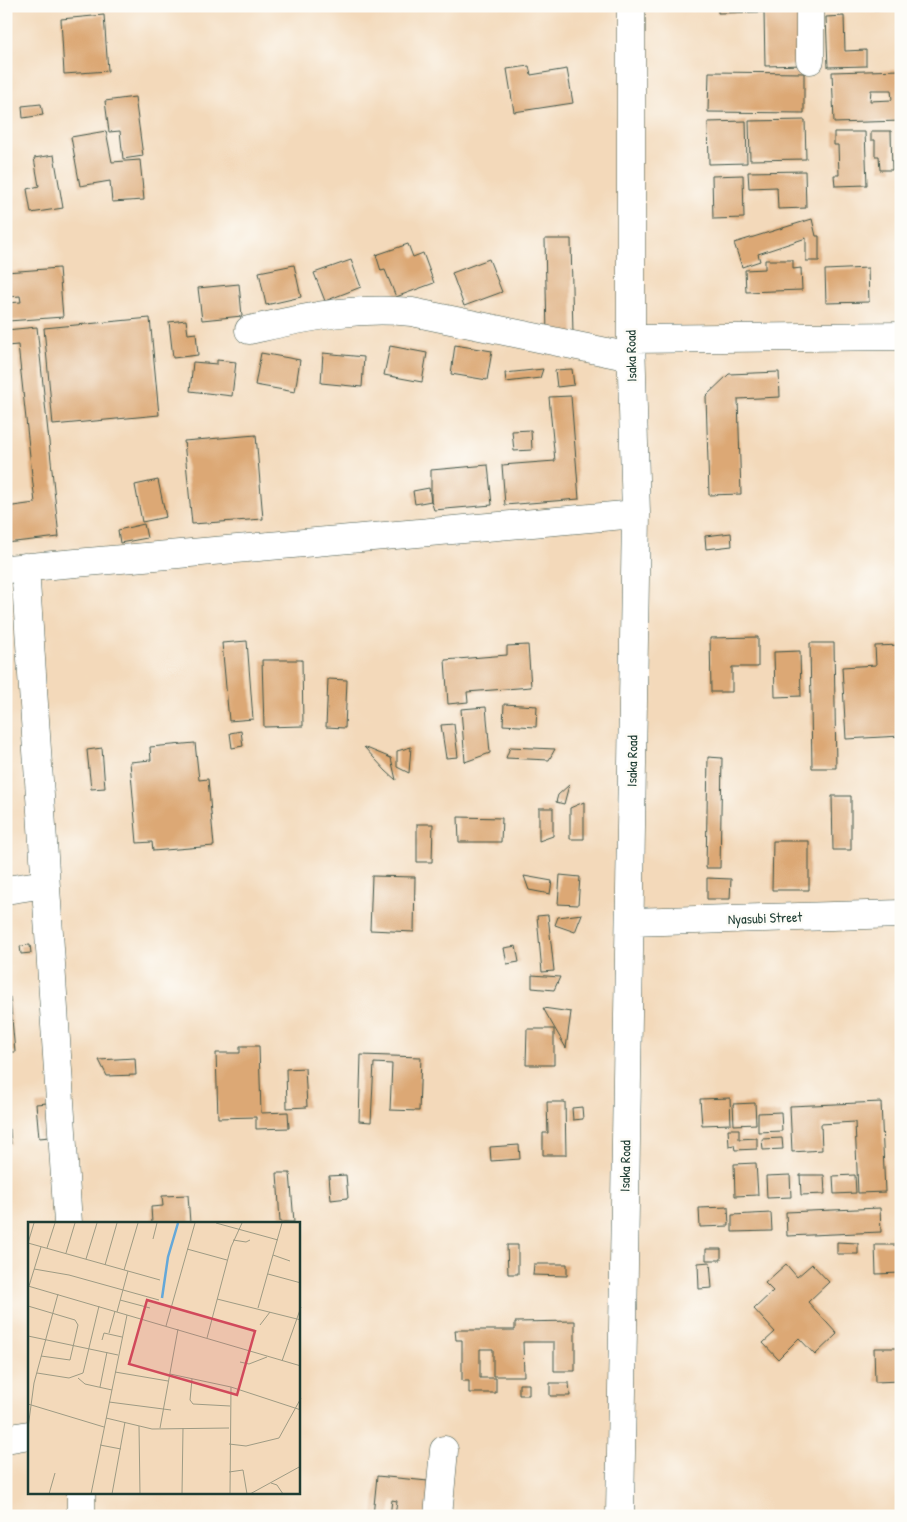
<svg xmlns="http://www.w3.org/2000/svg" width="907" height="1522" viewBox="0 0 907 1522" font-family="'Patrick Hand',sans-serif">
<rect width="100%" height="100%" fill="#fdfcf7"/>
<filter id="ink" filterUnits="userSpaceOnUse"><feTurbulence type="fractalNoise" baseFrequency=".02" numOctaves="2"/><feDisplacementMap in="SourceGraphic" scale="10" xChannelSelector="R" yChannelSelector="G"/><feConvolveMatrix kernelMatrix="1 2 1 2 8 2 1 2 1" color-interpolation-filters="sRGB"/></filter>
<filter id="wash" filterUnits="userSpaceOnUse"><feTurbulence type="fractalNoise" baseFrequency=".0096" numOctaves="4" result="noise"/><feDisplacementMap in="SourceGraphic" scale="20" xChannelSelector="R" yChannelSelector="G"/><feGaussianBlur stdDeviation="1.12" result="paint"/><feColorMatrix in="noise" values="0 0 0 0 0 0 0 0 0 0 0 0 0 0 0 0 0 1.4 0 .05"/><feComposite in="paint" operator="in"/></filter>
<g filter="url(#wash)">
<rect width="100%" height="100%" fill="#f3d9ba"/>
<g id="blocks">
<path fill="#dca875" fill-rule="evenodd" d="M718,6h86v59l-39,1 -1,-54 -46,1z
M826,6h75v3l-74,2z
M104,15l4,56 -44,3 -3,-55z
M844,16l1,35 21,-1v16l-38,1 -2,-50z
M529,66l2,9 36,-6 6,34 -59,9 -7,-43z
M901,70v51l-67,2 -2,-51zM871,90h20l1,10 -22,1z
M709,72l95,1v40l-96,-1z
M135,97l8,59 -20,3 -3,-28 -11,1 -4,-31z
M41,104l2,11 -20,3 -1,-12z
M805,120l1,39 -56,1 -1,-39z
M746,121l1,42 -38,1 -1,-42z
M106,131l6,31 28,-2 4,40 -32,2 -2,-21 -30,5 -9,-49z
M871,131h20l1,39h-12l-1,-14h-4v-16h-4z
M834,132h31l2,53 -32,1 -1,-11h5l-1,-30h-4z
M54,155l9,53 -32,5 -4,-24 12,-3 -5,-28z
M805,171l1,37 -28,1 -1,-22 -28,1 -1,-16z
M743,175l1,43 -31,1 -1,-43z
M812,219l4,17h3v25h-13v-23l-48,16 2,7 -18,6 -8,-24z
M545,239h26l2,96h-26z
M408,244l5,13 10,-4 11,30 -38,14 -11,-27 -4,1 -5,-16z
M489,259l13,33 -38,14 -12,-33z
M351,260l10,27 -36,14 -11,-28z
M765,260h28v9l8,-1 1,22 -56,2 -1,-22 20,-1z
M294,265l7,32 -35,8 -7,-33z
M59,268l4,49 -55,4 -2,-18 15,-1 -1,-6 -14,1v-25z
M868,268l1,34 -43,1 -1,-33z
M239,284l3,32 -40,4 -4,-32z
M150,318l9,97 -106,10 -9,-97z
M186,320l2,14 8,-1 2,22 -25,3 -4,-36z
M37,327l22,210 -53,6v-36l29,-4 -17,-158 -12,1v-16z
M455,345l37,6 -5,29 -36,-6z
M390,346l37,7 -5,29 -38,-7z
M261,353l39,7 -5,32 -40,-7z
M323,353l41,4 -2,30 -41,-4z
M217,360l19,2 -4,34 -42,-5 3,-29 24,2z
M543,369l-3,9 -34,4 -1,-9z
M572,369l2,16 -17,2 -2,-17z
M779,372l1,25 -42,2 3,95 -32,1 -3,-99 23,-22z
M571,396l8,103 -74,6 -3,-40 53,-4 -6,-64z
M531,430l1,20 -18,1 -2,-20z
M256,435l7,84 -71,5 -8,-83z
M488,465l4,40 -58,5 -3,-9 -16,3 -2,-13 16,-3 2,13v-31z
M158,480l8,37 -24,5 -7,-37z
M144,524l3,14 -27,5 -2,-13z
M731,533l1,13 -26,3 -1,-13z
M758,637v30h-26v25h-21l-1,-54z
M247,641l6,78 -24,2 -7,-78z
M810,643h24l2,125h-24z
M528,645l3,42 -64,5 1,10 -20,2 -3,-44 62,-5v-9z
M901,645v91l-55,3 -4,-72 34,-2 -1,-19z
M800,651l1,45 -26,1 -1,-45z
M262,660h40l1,66 -39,1z
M328,679l19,1 -2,48 -19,-1z
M504,704l33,2 -1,21 -33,-2z
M486,707l4,46 -25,9 -4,-53z
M454,724l4,33 -12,1 -5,-33z
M241,731l2,15 -11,2 -2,-15z
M195,743l4,37 9,-1 6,67 -61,5 -1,-9 -15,1 -7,-81 21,-2 -1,-13z
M364,747l27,11 5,22 -10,-9z
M411,747l-2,26 -12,-6v-16z
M510,747l45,2 -6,11 -43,-2z
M102,748l3,40 -14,1 -4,-39z
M708,757l14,1 -2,110h-14z
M569,785l-5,19 -8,-2 2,-7z
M832,796h19v54h-18z
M584,802v37h-14v-31z
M539,808h14v28l-14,5z
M458,817l44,1 -1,24h-42z
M417,824h16l-1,38h-15z
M773,841h36v49h-37z
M560,875l20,2 -2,28 -20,-1z
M372,876l43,1 -1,55 -44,-2z
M524,876l28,5 -2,13 -21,-4z
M707,878l24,1 -1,20h-23z
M582,914l-7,18 -20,-7 3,-8z
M548,915l6,56 -12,1 -5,-56z
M30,945l1,8 -10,1 -1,-8z
M516,946l3,16 -12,2 -3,-16z
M532,975l28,2 -6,13 -22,-2z
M6,997h4l5,55h-9z
M543,1008l28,4 -5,36z
M527,1029h27v36h-28z
M240,1046h19l2,67 27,-1 1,16 -33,1v-12l-38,1 -2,-65h24z
M361,1055l60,2 -2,54 -29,-1 2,-46 -18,-1 -3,59 -12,-1z
M135,1058l1,17 -29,1 -8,-16z
M305,1068l2,39 -20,1 -1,-39z
M730,1098l1,26 -29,1 -2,-26z
M547,1102h18l1,53h-23v-22h5z
M881,1102l4,90 -27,1 -3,-71 -34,2 1,26 -30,2 -2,-46z
M47,1103l3,34 -11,1 -3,-34z
M755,1103l1,21 -22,1 -1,-21z
M582,1107l1,12 -10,1 -1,-12z
M781,1112l1,19 -24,1v-19z
M10,1129l1,15h-5v-14z
M728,1129h11v10l18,-1v11l-22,1 -1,-5 -5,1z
M782,1138l1,11 -20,1 -1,-11z
M519,1145l1,14 -29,2 -1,-14z
M756,1163l2,32 -23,1 -1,-32z
M277,1173h13l4,49h-14z
M346,1175l2,23 -17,2 -2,-24z
M790,1175l1,22 -24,1 -1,-22z
M800,1175h24l1,19 -24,1z
M855,1175l1,18 -22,1 -1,-18z
M188,1195l2,28h-38l-1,-16 12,-1 -1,-10z
M728,1207l1,19 -29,1 -1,-19z
M880,1208l1,24 -94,4 -1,-24z
M771,1213l1,18 -40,1v-17z
M837,1242l21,1v11h-21z
M507,1245h11v29h-10z
M875,1245h26v28l-25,1z
M706,1249h15v11h-15z
M710,1262l2,26 -13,1 -1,-26z
M534,1264h33v12l-34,-1z
M786,1264l11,13 15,-13 17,18 -21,20 29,32 -22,21 -16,-17 -21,21 -15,-16 12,-11 -21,-23 19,-18 -8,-8z
M575,1321v50h-21v-29h-31l1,34h-31v-27h-13v29h16v15h-27v-12h-7v-41h-6l-1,-10h60v-8z
M874,1348h27v33l-26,1z
M550,1383h19l1,13h-20z
M519,1384h10v11h-10z
M377,1476l61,6 -3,34h-40l2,-15 -5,-1 -2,16h-17z"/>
</g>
</g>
<g filter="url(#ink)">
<use href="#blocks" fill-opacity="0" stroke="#3f5448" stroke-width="1"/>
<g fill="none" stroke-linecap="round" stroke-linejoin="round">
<g stroke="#3f5448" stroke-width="29">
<path id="minor" d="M810,6v54
M249,330c56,-12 105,-24 163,-18l214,44 5,-2
M631,339l270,-3
M25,567l43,656
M7,569l629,-55
M6,890l39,-6
M630,922l271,-8
M6,1439l23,-4
M81,1516v-23
M438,1516l6,-66
M620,1516l16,-1002 -5,-175v-333"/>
</g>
<use href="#minor" stroke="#fff" stroke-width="28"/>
</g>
</g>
<g text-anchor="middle" stroke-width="5" stroke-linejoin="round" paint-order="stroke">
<g font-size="14" fill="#1f3d34" stroke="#fdfcf7">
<text transform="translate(631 356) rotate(-91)" y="5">Isaka Road</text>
<text transform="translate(632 761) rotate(-89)" y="5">Isaka Road</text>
<text transform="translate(765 918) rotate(-2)" y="5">Nyasubi Street</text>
<text transform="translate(625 1166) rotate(-89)" y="5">Isaka Road</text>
</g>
</g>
<g transform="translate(28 1222)">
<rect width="272" height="272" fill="#f3d9ba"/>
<path fill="none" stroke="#64a8d9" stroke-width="2.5" d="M134,76l6,-41 10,-34"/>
<path fill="none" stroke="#9e9b84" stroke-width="1" d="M188,1l62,17M125,17l4,-16M205,18l13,2 4,-2M0,21l132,37M0,21l6,-20M19,26l8,-25M159,27l40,11M38,31l9,-30M245,33l17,6M58,37l11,-36M77,43l12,-42M6,47l35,6 90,25M96,48l14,-47M240,52l33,9M0,64l273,80M1,64l12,-39M189,77l84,21M92,78l30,8M0,84l47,14 3,5 -8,35 -29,-4M230,86l24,-85M89,90l11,-41M232,103l10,-13M138,104l29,-103M81,111l6,-22M0,114l90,19M179,116l24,-91 11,-24M74,118l2,-7 18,4M254,139l19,-54M212,140l9,2 18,-7M87,150l53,9M9,151l32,5 14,-5 16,-67M142,152l61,13 70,23M50,156l7,6 27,6M164,157l-2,21 3,4 37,2M72,165l7,-35M81,180l62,8M0,182l76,23M78,196l46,11 77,-1M111,204l1,68M0,206l6,-45 24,-89M132,206l18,-99M201,222l17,2 33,-8 22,-40M72,223l21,4M201,250l14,-2 4,24M243,261l6,2 6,9M21,272l6,-21M63,272l36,-179M84,272l13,-72M154,272l1,-66M202,272l1,-107M222,272l51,-28"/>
<path fill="#d1495b" fill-opacity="0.15" stroke="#d1495b" stroke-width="2.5" d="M119,78l108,31 -18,64 -108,-31z"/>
<rect width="272" height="272" fill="none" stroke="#1f3d34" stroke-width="2.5"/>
</g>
<rect width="907" height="1522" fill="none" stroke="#fdfcf7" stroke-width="25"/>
</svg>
